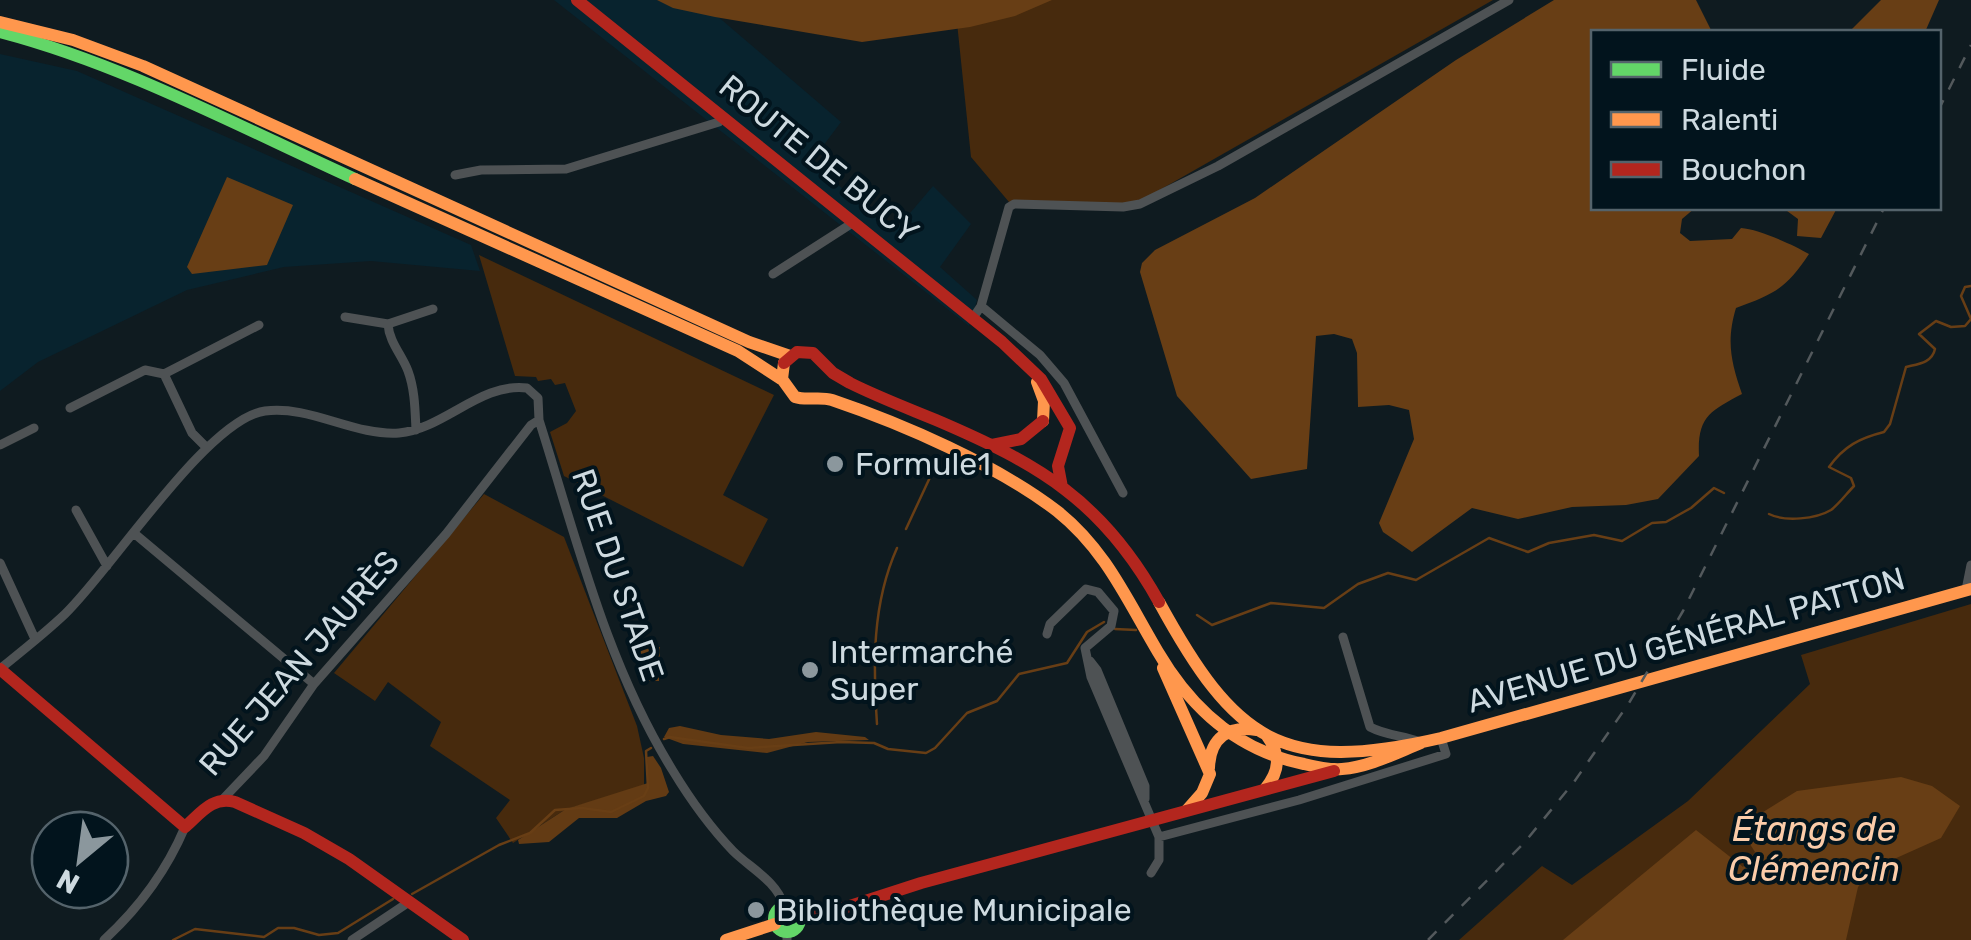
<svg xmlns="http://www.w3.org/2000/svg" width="1971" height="940" viewBox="0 0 1971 940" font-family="Rubik,sans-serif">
<rect width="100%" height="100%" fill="#0f1b20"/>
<path fill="#08232e" d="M554,0h142l6,3 139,119 -30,40 83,70 39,-46 38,38 -31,43 37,33 -8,26z
M0,54l77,17 394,174 9,26 -109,-10 -87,6 -97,23 -149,72 -38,29z"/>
<path fill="#472a0d" d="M990,0h503l-358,204 -126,-2 -38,-45 -15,-144z
M479,255l295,140 -51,100 45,24 -25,48 -179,-91 -14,-44 17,-9 9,-12 -11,-28 -10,2 -4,-6 -13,2 -2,-4 -21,-1z
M484,494l80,43 73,189 7,32v29l-78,22 -53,34 -17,-25 14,-18 -80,-54 11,-24 -53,-40 -13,19 -41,-28z
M1971,604v336h-512l83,-74 30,19 116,-84 122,-117 -9,-29z"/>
<path fill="#633b14" d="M680,726l41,9 48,4 47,-7 49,5 4,3 -61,2 -41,11 -84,-9 -19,-7 5,-9z
M653,756l8,12 8,24 -3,4 -20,5 -29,17h-38l-30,24 -30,2 -1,-4 48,-31 82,-26 -1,-26z"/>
<path fill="#683e15" d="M657,0h395l-37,16 -45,11 -108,15 -147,-25 -42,-9z
M1554,0h142l16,32h-118v176h101l-13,11 -2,14 10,8 42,-2 9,-11c17,1 53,17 68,26 -23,35 -35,40 -73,54 -10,33 -5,54 6,86 -32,17 -45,23 -43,62l-41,43 -32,6 -54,2 -54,12 -46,-11 -60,44 -29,-20 -4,-9 35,-84 -5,-29 -20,-5 -31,2 -1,-54 -5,-14 -18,-5 -18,2 -9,133 -56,10 -74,-83 -37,-124 2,-9 13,-13 100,-52 201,-138z
M1881,0h58l-14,32h-76z
M227,177l66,28 -26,60 -75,9 -5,-7z
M1783,208h54l-16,30 -24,-2 1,-17z
M641,647h19l-1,34h-19z
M1901,777l31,9 28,20 -19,32 -67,30 -16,19 -12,53h-283l133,-110 47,37 12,-15 -16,-25 58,-36z"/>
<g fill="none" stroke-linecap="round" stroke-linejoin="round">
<path stroke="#683e15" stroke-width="2.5" d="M1769,514c16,8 47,5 62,-4 8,-6 16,-17 23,-24l-3,-8 -22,-11c15,-21 31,-29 55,-35l6,-8 16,-57c12,-3 26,-4 29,-18l-16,-15 17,-13 15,6 14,-1 6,-7 -10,-23 4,-9 6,-1
M906,529l26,-56
M1197,615l15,10 59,-22 53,5 34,-24 30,-11 28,7 73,-42 39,14 21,-9 45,-8 28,6 30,-18 14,-1 25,-14 23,-20 10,5
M1115,629l21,1
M877,724c-4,-60 -5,-120 20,-176
M664,739l6,-2 78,11 93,-6 33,1 14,6 38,4 9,-5 32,-35 30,-12 22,-27 48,-11 20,-31 17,-10
M412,894l87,-49 31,-12 25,-23 27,-2 29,4 33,-16 4,-8 -2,-37 5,-3
M173,940l22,-11 69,8 14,-9h16l25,7 19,-2 55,-34"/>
<path stroke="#4e5254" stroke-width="9" d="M455,175l26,-5 85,-1 153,-47 4,-5
M773,274l81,-52
M981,306l59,49 24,28 59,110
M345,317l43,7 45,-15
M973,318l8,-12 28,-99 5,-3 109,3 17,-3 78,-38 291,-166
M388,324c1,18 14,31 20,47 7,19 7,39 8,59
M164,374l95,-49
M164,374l28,59 14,14
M70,408l75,-38 19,4
M0,445l34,-17
M76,510l31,56
M135,534l179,150
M0,563l35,76
M1966,590l5,-25
M1047,634l3,-10 36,-35 12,3 16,19 -3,15 -26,22 6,29 68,160 140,-37 147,-46 -5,-16
M1343,637l27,90c17,9 33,8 50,15
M1090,661l7,9 48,116v13
M1,668c21,-17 44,-35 64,-54 47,-45 142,-195 200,-203 45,-6 89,25 134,22 45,-4 82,-51 128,-45l11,10 1,22c38,120 67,243 134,351 17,28 37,56 60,80 17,17 44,30 51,55
M223,799l41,-43 50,-72 132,-150 85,-109 8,-5
M1151,873l8,-13v-23
M787,932v8
M104,940c36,-33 62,-68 81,-113
M352,940l57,-38"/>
<path stroke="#63d668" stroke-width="12" d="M0,32c123,32 240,95 355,147
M774 919a13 13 0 1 1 26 0a13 13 0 1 1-26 0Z"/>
<path stroke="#ff974d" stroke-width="12" d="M0,22l73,18 70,26 606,276 41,14
M355,179l383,172 43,28
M784,363l-2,16 13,18c12,4 24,-1 37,3 71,24 165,65 225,111 49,39 70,89 101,141 33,56 80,99 146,112 12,3 25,6 38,5 27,-2 54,-16 79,-26
M1037,382l7,19 -1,20
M1159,602c76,139 122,173 282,136l530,-149
M1163,668l47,106 -8,19 -15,17
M1209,768c1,-30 19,-43 48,-38
M1265,789c15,-18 16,-34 2,-53
M726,940l49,-16"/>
<path stroke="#b3261e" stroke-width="12" d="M577,0l425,342 39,37 29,49 -12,38 4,21
M784,363l13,-11 16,1 20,20 17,10c28,14 57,25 86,37 103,44 167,81 223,182
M992,445l29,-6 22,-18
M0,669l185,158c16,-14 27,-31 50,-25l69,31 45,26 114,81
M801,917l18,-1 102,-33 413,-112"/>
<path stroke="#53595c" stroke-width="2.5" stroke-dasharray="12 12" stroke-linecap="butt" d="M1938,111l33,-66
M1428,940l96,-97 50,-61 55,-79 54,-92 201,-403"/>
</g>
<g fill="#8b979d" stroke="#02141d" stroke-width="4">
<circle cx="835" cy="464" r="10"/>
<circle cx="810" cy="670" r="10"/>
<circle cx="756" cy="910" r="10"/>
</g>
<g text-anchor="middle" stroke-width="8" stroke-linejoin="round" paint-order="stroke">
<g font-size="32" fill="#cedae0" stroke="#02141d">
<text transform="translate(819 159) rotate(39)" y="11">ROUTE DE BUCY</text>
<text transform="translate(618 575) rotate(71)" y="11">RUE DU STADE</text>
<text transform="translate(1686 640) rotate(-16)" y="11">AVENUE DU GÉNÉRAL PATTON</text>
<text transform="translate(299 663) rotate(-49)" y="11">RUE JEAN JAURÈS</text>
</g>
<g font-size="32" fill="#cedae0" stroke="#02141d" text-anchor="start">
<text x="855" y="475">Formule1</text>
<text x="830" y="663">Intermarché<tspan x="830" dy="37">Super</tspan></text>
<text x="776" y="921">Bibliothèque Municipale</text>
</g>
<g font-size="35" font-style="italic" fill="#fbcca9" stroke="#02141d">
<text x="1814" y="841">Étangs de<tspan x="1814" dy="40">Clémencin</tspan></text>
</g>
</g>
<rect x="1591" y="30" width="350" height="180" fill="#02141d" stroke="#54636b" stroke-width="2.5"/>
<rect x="1611" y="62" width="50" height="15" fill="#63d668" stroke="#54636b" stroke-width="2.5"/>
<text x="1681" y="80" font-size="30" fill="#cedae0">Fluide</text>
<rect x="1611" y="112" width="50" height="15" fill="#ff974d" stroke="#54636b" stroke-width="2.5"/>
<text x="1681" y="130" font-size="30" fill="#cedae0">Ralenti</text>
<rect x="1611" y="162" width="50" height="15" fill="#b3261e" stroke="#54636b" stroke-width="2.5"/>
<text x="1681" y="180" font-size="30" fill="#cedae0">Bouchon</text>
<g transform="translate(80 860) rotate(209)"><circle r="48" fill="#02141d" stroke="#54636b" stroke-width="2.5"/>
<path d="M0-8L18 38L0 25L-18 38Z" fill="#8b979d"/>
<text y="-15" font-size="28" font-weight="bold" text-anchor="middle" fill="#cedae0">N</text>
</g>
</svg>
